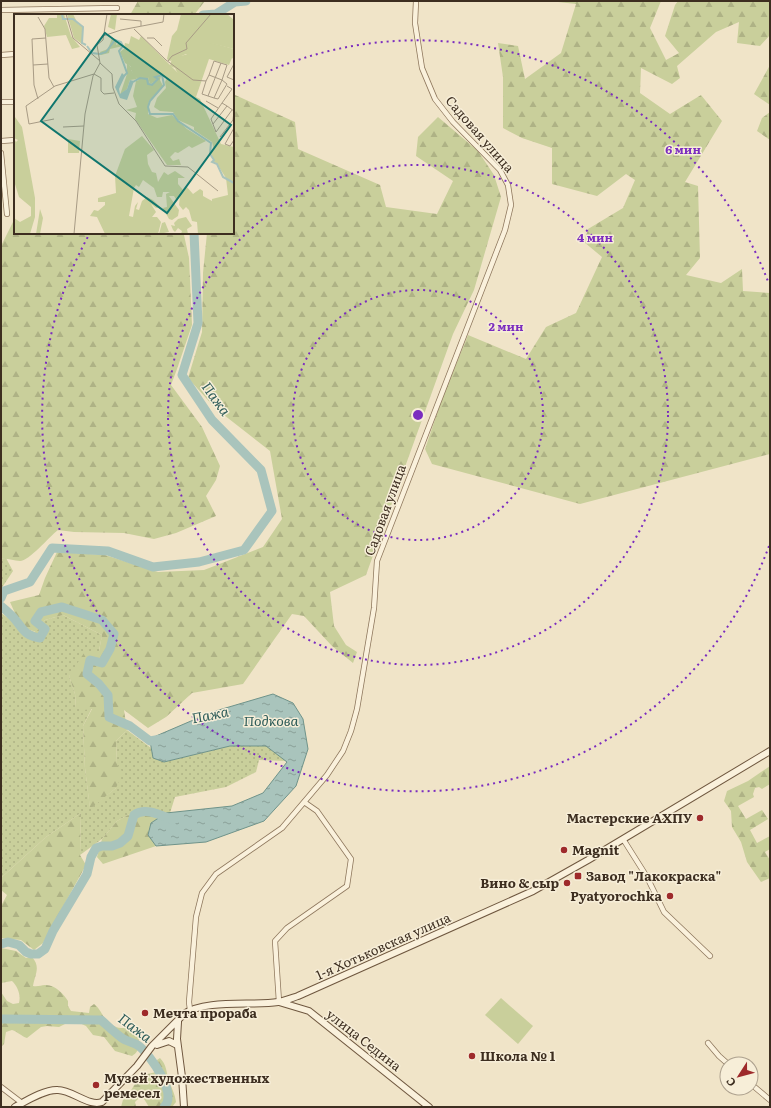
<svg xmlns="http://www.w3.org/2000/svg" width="771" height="1108" viewBox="0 0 771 1108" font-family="Literata,serif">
<defs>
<pattern id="grass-dots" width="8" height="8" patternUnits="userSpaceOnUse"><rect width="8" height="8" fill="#c9cf9b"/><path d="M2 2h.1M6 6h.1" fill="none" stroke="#aeb285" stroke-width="1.8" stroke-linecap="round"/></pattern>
<pattern id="forest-firs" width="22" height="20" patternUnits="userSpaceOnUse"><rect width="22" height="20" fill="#c9cf9b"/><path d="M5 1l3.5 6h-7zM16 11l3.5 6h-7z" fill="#aeb285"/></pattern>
<pattern id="water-ripples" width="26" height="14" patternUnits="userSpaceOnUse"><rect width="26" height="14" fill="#a9c4bc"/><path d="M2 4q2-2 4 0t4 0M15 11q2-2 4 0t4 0" fill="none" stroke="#8ba098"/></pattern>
</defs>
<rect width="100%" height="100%" fill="#f0e4c8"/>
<path fill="url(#grass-dots)" d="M6,558l7,13 -12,18v-30z
M1,613l20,14 14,5 10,-12 18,-5 39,20 -3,16 -30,25 6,18 1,14h16l-9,18 2,42 5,40 26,-20 1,-24 -1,-23 11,-11 24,18 2,10 11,4 66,-16h36l21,15 -28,-1 -3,12 -30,15 -51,10 -5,16 -31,-4 -22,12 -15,18 -22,16 1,-42 -35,24 -45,41z"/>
<path fill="url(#forest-firs)" d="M138,1h67l-11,14h-64z
M549,1h112l-11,27 16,32 13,-7 -14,-17 10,-31 3,-4h92v34l-10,11 -23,-3 2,-21 -23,10 -39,34 3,12 -8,6 -31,-16 -1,25 30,21 31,-19 21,26 -37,61 13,4 2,72 -14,17 35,8 21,-14 1,22 27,2v161l-190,50 -148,-40 -7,-15 17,-50 26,-64 58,24 20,-32 30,-14 26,-56 -18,-15 4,-13 35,-21 12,-28 -9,-6 -29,22 -45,-12v-36l-30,-10 -19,-10v-51l-5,-34 20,3 7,33 36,-26 15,-49z
M770,65v40l-16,-11z
M233,94l62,28 3,27 82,36 6,22 51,7 16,-33 -37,-25 2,-19 20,-20 40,34 16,24 7,22 -27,93 -21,44 -87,241 -36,17 4,34 12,19 11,7 -4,11 -21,-17 -28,-30 -12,-2 -49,70 -51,9 -26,24 -18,11 -24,-18 3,20 -11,11 1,23 6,9 -7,15 -26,21 -5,-41 -2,-42 9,-17 -8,1 -8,-2 -1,-14 -6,-18 15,-23 15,-2 3,-16 -39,-20 -18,5 -9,12 -15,-5 -11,-25 29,-7 6,-17 12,-26 48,3 53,17 46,-2 59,-23 19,-28 -12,-68 -55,-43 -27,-30 14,-46 1,-59 4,-40h26z
M770,112v28l-13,-9 5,-13z
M15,218v15h165l4,2 5,23 3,67 -15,44 -6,16 31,42 18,39 -4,14 -10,16 10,20 -40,17 -22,6 -30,-6 -50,-1 -16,-2c-9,7 -29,31 -38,31 -7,0 -12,-3 -19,-2v-313z
M770,766v18l-8,5 -3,-2 -4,1 -2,6 1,3 -16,9 8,13 16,-9 6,9 -18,11 7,13 13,-7v13l-5,3 5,8v18l-9,4 -14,-20 -6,-20 -9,-15 -1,-16 -7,-10 3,-10 21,-10z
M139,809l27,4 -15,10 -3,12 8,11 -53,18 -6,-7 5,-18 15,-18z
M81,813l-1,42 6,10 -43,78 -9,7 -13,-10 -20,-2v-32l6,-11 -6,-5v-12l45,-41z
M1,948l15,3 10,7 6,-1c9,10 3,17 1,29 5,1 8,-1 12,-1 9,-1 19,9 23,16v5l3,5 18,2 1,-6 4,-3c7,5 8,13 15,19 12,12 31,-5 30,21 -1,6 -2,9 -7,12l-17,-5 -11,-14 -11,-2 -7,-9 -11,-5 -6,1 -10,5 -12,-1 -6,1 -14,11c-6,-2 -9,-6 -15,-8l-6,2 -2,12 -3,3v-55l6,9 6,3 6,-1c2,-8 -1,-16 -7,-22l-11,2z
M160,1058c7,7 6,14 9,23 3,8 6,13 7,21l-4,5h-23l-5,-8 -5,-1 -4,4 1,5h-15l3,-11c10,-5 8,-11 15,-18 4,-4 11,-4 16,-6l2,-12z"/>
<path fill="#c9cf9b" d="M501,998l32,28 -15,18 -33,-29z"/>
<path fill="url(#water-ripples)" stroke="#6f938a" d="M273,694l20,9 10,16 5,30 -12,37 -32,35 -58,21 -50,4 -8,-11 3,-12 15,-10 66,-7 31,-13 24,-31 -21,-16h-36l-66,16 -11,-4 -3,-17 6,-5 56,-24z"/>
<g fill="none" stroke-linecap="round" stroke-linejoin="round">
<path stroke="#a9c4bc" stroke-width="9" d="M203,15l13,-1 19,-12 11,-1
M1,598l3,-7 26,-9 22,-34 56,3 45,16 46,-5 45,-12 28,-39 -11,-41 -49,-50 -30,-45 16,-52 -4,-90
M1,606c4,3 8,7 12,11 10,11 10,18 27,21l5,-9 -10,-8 6,-9 21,-5 40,13 12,14 -4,15 -8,14 -12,-3 -3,14 12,10 9,11 1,22 21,9 20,15 11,-2
M1,944l7,-2 11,3 7,7 5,2h7l7,-5 8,-18 34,-57 4,-17 5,-9 6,-2h10l8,-3 8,-7 6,-21c12,-8 26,0 39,5
M1,1019l100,1c7,6 14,13 21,18 5,4 12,4 17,8 12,10 39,48 25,61"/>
<g stroke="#8d765c" stroke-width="6">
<path id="street" d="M1,10l116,-2
M1,55l14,-1
M1,102h14
M1,141l14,-1
M1,153l6,61
M623,839l24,38 17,35 46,44
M279,1002l-4,-61 12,-13 60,-42 4,-27 -34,-48 -13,-9
M190,1010l-1,-8 7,-85 6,-24 14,-19 66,-46 45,-53 16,-24 8,-20 6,-22 17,-101 3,-47 128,-331 6,-25 -3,-20 -8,-15 -47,-48 -18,-23 -13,-31 -7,-45 1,-22
M708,1043l11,13 9,8
M751,1084l19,16
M1,1087l21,16"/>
</g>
<g stroke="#6f573f" stroke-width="8">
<path id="secondary" d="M279,1002l30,9 120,96
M178,1022l-1,17 5,38 2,30
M157,1045l12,-4 8,4
M15,1107c11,-6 30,-18 43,-17 14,0 31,17 44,12l35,-36 15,-20 32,-32c21,-15 68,-8 94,-12 7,-1 14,-4 20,-6l235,-105 55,-31 182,-109"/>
</g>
<use href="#street" stroke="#faf1dc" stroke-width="4.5"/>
<use href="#secondary" stroke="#faf1dc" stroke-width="6"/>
</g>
<g fill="none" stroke="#7b2cbf" stroke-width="2" stroke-dasharray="2 4">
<circle cx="418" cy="415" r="125"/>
<circle cx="418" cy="415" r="250"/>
<path d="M769 546A375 375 0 1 1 90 233M233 89A375 375 0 0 1 769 284"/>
</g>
<g fill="#9e2a2b" stroke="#f7eed8" stroke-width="1.5">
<circle cx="700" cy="818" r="4"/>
<circle cx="564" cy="850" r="4"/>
<rect x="574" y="872" width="8" height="8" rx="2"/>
<circle cx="567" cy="883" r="4"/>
<circle cx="670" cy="896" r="4"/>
<circle cx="145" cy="1013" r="4"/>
<circle cx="472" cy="1056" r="4"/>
<circle cx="96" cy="1085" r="4"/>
</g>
<g text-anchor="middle" stroke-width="3" stroke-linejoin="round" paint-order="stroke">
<g font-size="13" fill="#3d2e20" stroke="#f7eed8">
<text transform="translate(480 134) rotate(49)" y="5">Садовая улица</text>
<text transform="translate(385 510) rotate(-70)" y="5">Садовая улица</text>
<text transform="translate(383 946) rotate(-24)" y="5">1-я Хотьковская улица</text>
<text transform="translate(364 1040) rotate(38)" y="5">улица Седина</text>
</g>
<g font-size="13" font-weight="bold" fill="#3d2e20" stroke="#f7eed8" text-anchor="start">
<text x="692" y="823" text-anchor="end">Мастерские АХПУ</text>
<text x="572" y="855">Magnit</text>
<text x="586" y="881">Завод "Лакокраска"</text>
<text x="559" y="888" text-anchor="end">Вино &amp; сыр</text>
<text x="662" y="901" text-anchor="end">Pyatyorochka</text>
<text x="153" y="1018">Мечта прораба</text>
<text x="480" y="1061">Школа № 1</text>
<text x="104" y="1083">Музей художественных<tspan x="104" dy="15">ремесел</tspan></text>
</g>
<g font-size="14" font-style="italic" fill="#2f5d5a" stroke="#f7eed8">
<text transform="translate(216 399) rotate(54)" y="5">Пажа</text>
<text transform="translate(210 715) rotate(-11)" y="5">Пажа</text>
<text x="271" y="726">Подкова</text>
<text transform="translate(135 1028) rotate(37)" y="5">Пажа</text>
</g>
</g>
<g transform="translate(14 14)">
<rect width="220" height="220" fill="#f0e4c8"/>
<path d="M53,0h6l5,10 5,3 -1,17 -8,-6zM117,22l8,4 2,-4 38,38 -12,5 -5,-5 -4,1 -2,6 -6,3 -2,-7h-5l-12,-7 6,9 -7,1 -3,9 -7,6 7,-21v-11l4,4 -1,-16 -6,-4 1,-4 4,1z" fill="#c9cf9b"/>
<path d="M97,0h6l-2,16 -7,-3zM98,24l5,2 -1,5 4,-2 3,3 -13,3 -1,4 -8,2 -1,-3 8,-3zM195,28l25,7v10l-2,-1 -3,7 -20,-6 -13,38 4,2 21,45 13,3v87h-36l-1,-12 -5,-1 -3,-11 -3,-3 -3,3 -4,-5 1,-9 -3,5 -3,-5h-5l10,14 -1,6 -6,4 -3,-1 -6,-11 4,-1 -1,-13 4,-2h-7l-1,5h-5l-3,-9 -11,-8 -4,7 -3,-2 -2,3 -5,28 4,1 2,-11 3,-4 -2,7 3,1 3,-9 5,-4 6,3 7,7 -4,1 -5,-4 5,8 -4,5h5l4,5 -3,12h-53l-8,-17 -7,-1 4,-6 4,1 7,-6v-3h-7v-4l18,-5 -1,-17 10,-27 17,-13 12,14 -7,5 1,9 4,8 4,1 2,9 6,-10 4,3 7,-4 10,7h-7v6l5,6 3,-4 7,8 7,-5 3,2v5l9,5v-2l16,-4 -2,-17 -9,-14 -4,-3 1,-1 -4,-6 4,-4 -2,-8 -18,-12v-3l-16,-7 -5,-8 -13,-1 -6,-4 3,-9 9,-10 -1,-6 5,-10 8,2 -3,-6 -5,-2 2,-8 29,-7zM112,33l5,4 1,16 -7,-4 -5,-11zM117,54l11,8 6,1 2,7 6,-3 2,-6 3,1 -1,4 3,6 -14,15 -1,13 9,4 15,-3 15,14 19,12 -14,7 -3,-2 -11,7 -3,-1 -5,5 3,4 6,-2 2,6h-14l-32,-46 1,-6 -10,-3 11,-3 -4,-11 3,-15 3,-1 -6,-5zM1,103l7,10 13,71v19l-5,17h-16v-16l6,4 11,-6v-9l-12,-10 -5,-16v-42l2,3 2,-2 -4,-2zM54,125l12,2 -1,12h-11zM26,195l3,9 -3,16h-4zM172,203l6,9 -5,3 1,5h-7l1,-3 -4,-3 -3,4 -2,-2 -2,-5 4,1 -1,-3 4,-4zM151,208l4,10 -10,2 3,-11z" fill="#c9cf9b"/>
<path d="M43,0h7l7,22 9,11 -8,2 -6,-14 -19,2 -3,-11 5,-8h8z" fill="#c9cf9b"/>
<path d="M167,0h46l7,6v29l-24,-6 -11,14 -6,2 -7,-5 -16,7 -3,-2 5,-23 5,-6z" fill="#c9cf9b"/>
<path d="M108,59l3,3 -6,13 1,5 7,-5 3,-9 4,1 -7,19 -7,-2 -5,-11z" fill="#a9c4bc"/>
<path fill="none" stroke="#a9c4bc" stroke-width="2" d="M48,0l1,5h10l10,8 -1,16 4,2M73,32l5,7 8,1 6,-2 9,-12 6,2 2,4 -4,5 8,22 -4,4M119,68l7,-4 7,1 1,5 4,1 6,-6 -3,-2 7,-2 2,10 -14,16 -2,6 2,7h23l5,7 33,22 -1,11 4,6 -2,2 5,2 6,13 11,6"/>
<path fill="none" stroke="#a89b85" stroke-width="1" d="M52,0l7,24 27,23M24,3l7,12 4,49 5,9M106,5l21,2v5M120,15l32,31 27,20 13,1 3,-6 13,5 -8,18 -12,-4 4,-13M89,22l18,-6 42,-8 1,-8M133,24h7l8,8M154,47l4,-5 15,-7 -1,-6 25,-29M86,49l12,11 1,14 6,16 17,17 29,45 23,1 30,24M220,50l-7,13 7,3M19,51l15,-1M195,61l5,-14 13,4 -5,15 5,4 -9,15 -4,-1M194,82l13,-33M24,85l-4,-14 -2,-46 14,-1M192,87l12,7M208,89l10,-14 -5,-3M218,96l-16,22 -5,-13 11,-16 5,3 7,5M40,105l-25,5 -3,-18 29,-20 39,-12 7,4v13l3,3 10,-1M199,110l14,-18M49,113l21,-1M220,114l-9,16 5,2 4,-6M206,123l13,-17 1,-9M60,220l11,-120 8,-38 7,-13 -3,-18 6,-5 4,-26"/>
<path fill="#0f766e" fill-opacity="0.15" stroke="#0f766e" stroke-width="2" d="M91,19l126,92 -64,88 -126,-92z"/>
<rect width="220" height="220" fill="none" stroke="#3d2e20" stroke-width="2"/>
</g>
<circle cx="418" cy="415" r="6" fill="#7b2cbf" stroke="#f7eed8" stroke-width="2"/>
<g font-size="12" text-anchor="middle" font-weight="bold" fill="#7b2cbf" stroke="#f7eed8" stroke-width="3" stroke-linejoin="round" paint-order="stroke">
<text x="683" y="154">6 мин</text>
<text x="595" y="242">4 мин</text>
<text x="506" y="331">2 мин</text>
</g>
<rect width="771" height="1108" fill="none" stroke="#3d2e20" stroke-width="4"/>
<g transform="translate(739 1076) rotate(234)"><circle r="19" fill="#f7eed8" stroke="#ada18e"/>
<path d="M0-3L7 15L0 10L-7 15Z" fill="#9e2a2b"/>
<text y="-6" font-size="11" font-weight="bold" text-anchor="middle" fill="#3d2e20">С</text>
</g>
</svg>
